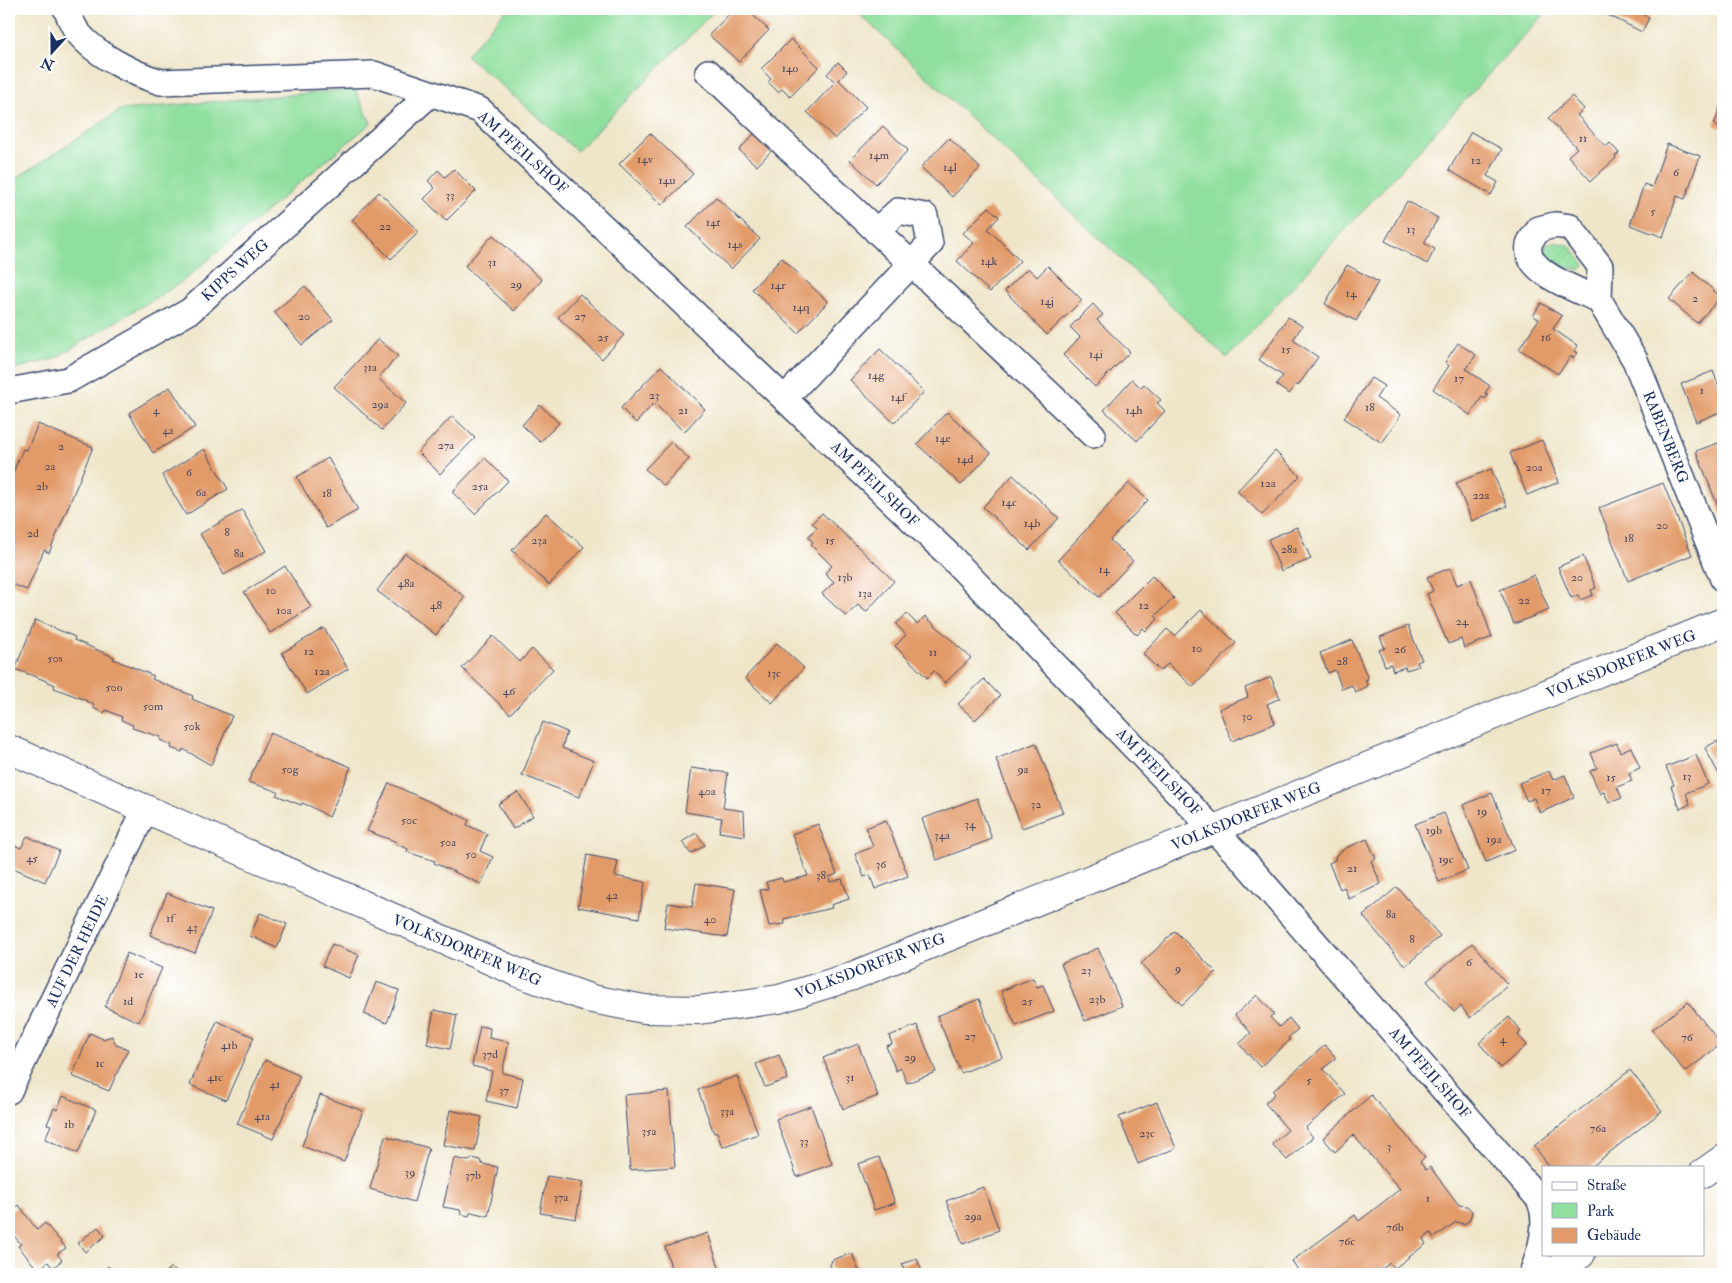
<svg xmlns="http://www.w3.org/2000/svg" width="1732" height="1283" viewBox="0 0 1732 1283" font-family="'IM FELL Double Pica',serif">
<defs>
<pattern id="grass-dots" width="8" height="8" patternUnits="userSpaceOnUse" patternTransform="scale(1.25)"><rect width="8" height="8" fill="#8fdf9e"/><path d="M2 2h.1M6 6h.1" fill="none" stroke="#7bc08a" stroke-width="1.8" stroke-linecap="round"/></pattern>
</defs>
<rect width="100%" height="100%" fill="#fff"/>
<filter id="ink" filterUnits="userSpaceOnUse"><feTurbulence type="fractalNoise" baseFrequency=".02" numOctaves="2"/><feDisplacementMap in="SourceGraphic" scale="10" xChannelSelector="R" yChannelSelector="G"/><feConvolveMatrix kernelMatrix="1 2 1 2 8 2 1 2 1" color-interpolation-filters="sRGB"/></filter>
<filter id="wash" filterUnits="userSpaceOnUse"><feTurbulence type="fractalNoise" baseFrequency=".0096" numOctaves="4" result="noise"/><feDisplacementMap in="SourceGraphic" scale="20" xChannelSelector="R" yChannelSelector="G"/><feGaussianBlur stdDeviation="1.12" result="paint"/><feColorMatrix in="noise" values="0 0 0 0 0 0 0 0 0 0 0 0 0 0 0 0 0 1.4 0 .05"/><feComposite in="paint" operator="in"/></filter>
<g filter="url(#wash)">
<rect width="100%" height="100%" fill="#efe6ca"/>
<path fill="url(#grass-dots)" stroke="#55877e" d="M1554,242l15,3 15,19 -1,3 -3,3 -30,-7 -7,-11 2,-6z"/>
<path fill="#8fdf9e" stroke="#55877e" d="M507,9h209l-139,142 -111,-96z
M854,9h695l-322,349z
M355,89l16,34 -189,159 -128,77 -45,11v-187l112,-73z"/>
<g id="blocks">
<path fill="#e29a68" d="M734,9h12l23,21 -30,32 -30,-27z
M1596,9h38l15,9 -7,14z
M791,39l28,28 -29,30 -8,-8 -4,3 -10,-10 3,-3 -10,-10z
M838,62l9,9 -8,9 27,27 -31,32 -28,-27 28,-30 -8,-8z
M1572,96l12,13 -7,6 29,32 4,-4 9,10 -4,3 1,2 -25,23 -23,-25 9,-8 -29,-30z
M1723,99v30l-9,-4z
M883,126l25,24 -32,34 -26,-24z
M1471,132l31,17 -15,27 11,6 -7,13 -42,-25z
M650,133l43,41 -31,31 -43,-41z
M755,133l18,16 -16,17 -18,-16z
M949,138l31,30 -28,29 -31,-30z
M1667,144l33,12 -15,43 -8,-3 -14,41 -33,-12 14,-41 8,3z
M454,169l22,22 -30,30 -22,-22 11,-11 -7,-7 10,-11 7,7z
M379,192l40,40 -28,27 -39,-39z
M716,197l44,42 -29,30 -44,-42z
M1407,201l31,17 -14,25 11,6 -8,15 -42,-23z
M989,207l10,10 -11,12 32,32 -30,31 -33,-31 17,-18 -11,-10z
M493,235l49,45 -28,31 -49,-45z
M782,258l46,44 -30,31 -46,-44z
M1347,265l31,17 -22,39 -31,-17z
M1048,266l34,34 -35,35 -42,-44 23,-23 9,9z
M1693,272l28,25 -24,26 -28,-24z
M305,286l28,34 -31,25 -28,-33z
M580,294l44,41 -22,24 -44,-42z
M1541,303l21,13 -9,13 25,17 -4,5 3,2 -4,5 -2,-2 -13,18 -39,-25 20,-30 -6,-3z
M1093,304l10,11 -6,5 33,32 -35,35 -32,-32 17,-18 -10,-10z
M1288,317l14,9 -9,14 25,17 -20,29 -2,-2 -7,10 -13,-9 7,-9 -24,-16z
M378,339l20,17 -20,22 28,25 -24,27 -48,-43z
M1458,343l18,12 -10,14 24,17 -5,7 3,1 -3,5 -3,-2 -12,18 -37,-26 16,-23 -4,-4z
M880,349l44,43 -30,31 -44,-43z
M661,366l44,43 -21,23 -30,-29 -18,20 -15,-15z
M1713,371l10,26v14l-27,11 -15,-38z
M1371,378l13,8 -8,12 25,17 -19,28 -38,-25z
M1132,379l9,9 3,-4 17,16 -4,3 8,8 -28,30 -33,-31z
M170,387l25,40 -42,26 -24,-40z
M540,405l19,18 -19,19 -18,-17z
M947,412l44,41 -30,32 -44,-41z
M452,416l23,22 -35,36 -22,-22z
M38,424l55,23 -44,106 -5,-3 -17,40 -18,-7v-101l14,-33 4,1z
M1542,440l17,42 -32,13 -17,-42z
M671,442l18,17 -25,27 -19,-17z
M1718,443l5,14v62l-27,-68z
M204,449l24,40 -42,26 -24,-40z
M1275,451l25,25 -38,39 -25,-24z
M328,458l30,52 -32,18 -29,-51z
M485,458l23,23 -33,33 -23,-22z
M1491,469l16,37 -35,15 -16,-38z
M1013,475l46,43 -30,32 -46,-43z
M1129,483l19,17 -38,40 23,21 -34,36 -41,-37z
M1663,483l29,72 -64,26 -29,-73z
M242,510l24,41 -42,24 -24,-41z
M546,513l38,34 -35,38 -37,-35z
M822,513l72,68 -28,31 -8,-7 -12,11 -24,-22 12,-12 -9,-9 7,-7 -21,-21 2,-3 -5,-5 9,-10 -5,-4z
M1297,527l14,32 -30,12 -13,-32z
M405,553l60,44 -29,38 -59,-44z
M1583,556l13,32 -5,2 2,5 -13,5 -2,-5 -7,3 -13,-31z
M285,566l26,41 -41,26 -26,-41z
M1450,568l7,17 14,-6 21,58 -28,11 -3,-9 -13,5 -21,-50 6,-3 -6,-14z
M1534,575l15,35 -35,14 -14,-34z
M1152,576l22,22 -19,18 3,3 -12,12 -3,-3 -6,7 -22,-22z
M1201,610l35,33 -43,44 -25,-23 -8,7 -17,-17 24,-25 8,7z
M907,614l10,10 8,-8 46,42 -26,25 -11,-12 -7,7 -32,-32 11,-11 -10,-11z
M35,620l40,17 -1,3 40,17 -1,2 41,17 -2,3 41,17 -1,3 40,17 -21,49 -28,-16 -1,3 -11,-4 1,-3 -12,-5 1,-3 -29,-9 1,-3 -12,-5 1,-3 -16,-7 -2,3 -11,-5 1,-3 -11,-6 -29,-11 1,-3 -11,-5 -29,-11z
M1408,626l14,34 -5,2 2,4 -13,4 -1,-3 -12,4 -2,-7 -6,2 -6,-16 6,-2 -5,-11z
M324,628l24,41 -41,25 -25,-41z
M493,636l27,26 12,-13 21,20 -43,45 -48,-46z
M1352,640l16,39 -3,1 3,6 -13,6 -3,-7 -10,4 -7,-19 -7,3 -8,-20z
M777,643l27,25 -32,35 -27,-25z
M1271,677l9,21 -13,6 8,19 -43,18 -13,-32 29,-12 -3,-9z
M984,679l16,17 -25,24 -17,-16z
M543,722l24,10 -5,16 32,13 -15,36 -57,-22z
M270,733l81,34 -22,50 -19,-11 -8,-3 -1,2 -25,-10 2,-3 -8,-3 -22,-7z
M1717,741l6,13v28l-18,-34z
M1036,743l27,70 -41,15 -26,-69z
M1617,743l3,9 11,-5 9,21 -11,5 3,8 -15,6 5,11 -13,5 -5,-11 -4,2 -10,-23 7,-3 -6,-15z
M1696,755l12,29 -22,9 4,11 -10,5 -9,-23 3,-1 -8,-18z
M691,768l37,5 -5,35 21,3 1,25 -26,-4 3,-14 -37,-6z
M1549,771l4,9 12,-5 9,22 -34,16 -6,-15 -7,3 -8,-18z
M389,783l80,37 -2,5 20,9 -7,17 13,6 -12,27 -47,-21 1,-2 -28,-9 1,-3 -12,-5 1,-2 -30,-11z
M518,792l15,24 -20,13 -15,-25z
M1492,793l23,57 -29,12 -23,-57z
M977,798l15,41 -55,21 -15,-41z
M1444,813l24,57 -29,12 -24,-58z
M886,820l22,56 -33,13 -5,-14 -6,2 -9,-23 18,-7 -7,-19z
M818,824l19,50 -8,3 1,5 12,-3 7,20 -18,6 1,3 -48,11 1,5 -16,2 -9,-36 8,-1 -2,-7 16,-4 1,4 25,-6 -16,-42z
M696,833l9,12 -14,9 -9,-12z
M27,836l32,15 -14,31 -36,-16v-23l12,5z
M1367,839l9,20 -5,2 10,23 -32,15 -5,-12 -4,2 -11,-26 6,-3 1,-5 10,-7z
M587,855l31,6 -3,15 30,6 -6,36 -61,-11z
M696,883l39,6 -8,48 -63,-9 4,-25 24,4z
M1397,887l43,49 -35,30 -42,-50z
M167,893l45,18 -17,42 -45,-18z
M260,913l27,11 -10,24 -27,-12z
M1175,931l41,41 -34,33 -41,-41z
M1472,943l36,42 -38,33 -9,-12 -7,6 -27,-31z
M332,944l27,11 -10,23 -27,-12z
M1098,948l24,58 -37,15 -24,-57z
M127,953l35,15 -23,54 -34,-15z
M1033,978l4,9 6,-2 11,26 -38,15 -15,-35z
M376,982l23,8 -12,33 -23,-9z
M1257,995l17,19 -4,3 9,10 10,-9 9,11 -10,9 2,2 -30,27 -21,-23 12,-11 -16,-18z
M979,999l23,58 -41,16 -24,-57z
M1688,1002l33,42 -36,28 -33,-42z
M434,1010l23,5 -7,34 -23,-5z
M1509,1017l12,14 -3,4 9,10 -27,23 -21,-25z
M217,1021l37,16 -28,63 -36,-15z
M917,1025l19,47 -29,11 -6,-15 -5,3 -10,-25 6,-2 -3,-8z
M480,1026l10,2 -1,10 20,4 -7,31 21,5 -6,30 -31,-7 6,-30 -20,-5z
M90,1033l13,6 9,-3 4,9 12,4 -19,42 -37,-15z
M858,1044l20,52 -35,13 -20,-51z
M1325,1045l11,13 -13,11 22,25 -40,34 8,9 -26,23 -15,-16 16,-14 -23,-27 10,-9 -2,-3z
M779,1055l9,24 -23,8 -9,-23z
M265,1060l35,16 -27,63 -36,-15z
M1630,1070l32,41 -71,56h-41l-16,-21z
M737,1076l21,58 -36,13 -5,-15 -3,1 -16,-43z
M669,1091l6,76 -45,3 -6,-75z
M320,1095l43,16 -19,51 -42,-16z
M1371,1095l54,62 -5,5 6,8 4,-3 29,38 8,1 5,5 -2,9 -6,4 -8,-2 -22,16 -3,-5 -8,6 3,5 -31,24 -5,-5 -15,11h-74l-9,-13 63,-46 4,6 41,-32 -47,-54 -18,17 -12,-14z
M63,1096l33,14 -18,43 -33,-14 6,-14 -4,-1 7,-16 3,2z
M1157,1102l19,46 -38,16 -19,-47z
M811,1106l21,58 -35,13 -21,-58z
M450,1110l32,7 -7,34 -32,-6z
M385,1136l44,12 -15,54 -44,-13z
M879,1157l16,46 -21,7 -16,-46z
M454,1158l15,3 4,-3 7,2 2,4 16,3 -10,49 -17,-4 -2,4 -8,-2 -1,-4 -17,-3z
M547,1176l36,6 -7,37 -36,-6z
M983,1187l16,43 -36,14 -17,-43z
M19,1205l18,25 8,-7 21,25 -9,6 5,6 -9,8 -5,-6 -10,8 -20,-24 3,-2 -12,-14v-16z
M98,1227l7,9 -20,16 -7,-9z
M708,1233l13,41h-48l-8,-27z
M852,1253l8,21h-26l-4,-9 2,-5z
M917,1259l6,15h-17l-4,-10z
M108,1266l7,8h-12z
M171,1267l7,7h-15z"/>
</g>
</g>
<g filter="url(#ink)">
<use href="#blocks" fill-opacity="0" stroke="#3b4a6e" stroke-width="1"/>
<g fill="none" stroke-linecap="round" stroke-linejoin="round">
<g stroke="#3b4a6e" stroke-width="28">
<path id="minor" d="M66,9c3,7 6,14 10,21 17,24 58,44 85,52l213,-8 106,36 469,445 295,306 295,338c11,23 1,53 -7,75
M708,72l385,363
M1599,300c-20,-10 -80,-29 -69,-58 2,-5 7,-9 9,-13l16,-4 15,2 30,39 -1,34 36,60 88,219
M9,391l59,-11 122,-69 240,-217
M785,398l145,-154 -5,-28 -27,-5 -22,20
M9,1091l136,-281"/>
</g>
<g stroke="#3b4a6e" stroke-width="30">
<path id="tertiary" d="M9,749l510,224 73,26 52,10 55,1 80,-11 71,-22 873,-355"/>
</g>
<g stroke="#3b4a6e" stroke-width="30">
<path id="primary" d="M1703,1173l20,-14
M1551,1274l30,-20"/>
</g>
<use href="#minor" stroke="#fff" stroke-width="25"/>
<use href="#tertiary" stroke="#fff" stroke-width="28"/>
<use href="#primary" stroke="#fff" stroke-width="28"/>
</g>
</g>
<g text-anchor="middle" stroke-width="4" stroke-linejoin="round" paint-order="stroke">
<g font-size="12" fill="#4d4a60">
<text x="790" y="72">14o</text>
<text x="1583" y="142">11</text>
<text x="879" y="159">14m</text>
<text x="645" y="163">14v</text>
<text x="1476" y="164">12</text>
<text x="950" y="171">14l</text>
<text x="1676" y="176">6</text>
<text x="667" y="184">14u</text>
<text x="450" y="199">33</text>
<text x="1653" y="215">5</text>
<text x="713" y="226">14t</text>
<text x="385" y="230">22</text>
<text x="1411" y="233">13</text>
<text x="735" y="248">14s</text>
<text x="989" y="265">14k</text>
<text x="492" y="266">31</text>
<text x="516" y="288">29</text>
<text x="778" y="289">14r</text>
<text x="1351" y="297">14</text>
<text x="1695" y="302">2</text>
<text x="1047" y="305">14j</text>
<text x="801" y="311">14q</text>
<text x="304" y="320">20</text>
<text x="580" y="320">27</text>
<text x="603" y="341">25</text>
<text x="1546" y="341">16</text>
<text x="1286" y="353">15</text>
<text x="1096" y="358">14i</text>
<text x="370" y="371">31a</text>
<text x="876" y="379">14g</text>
<text x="1459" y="382">17</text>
<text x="1702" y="394">1</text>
<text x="654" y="399">23</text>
<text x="898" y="401">14f</text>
<text x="380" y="408">29a</text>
<text x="1370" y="411">18</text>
<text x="156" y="414">4</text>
<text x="683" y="414">21</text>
<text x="1134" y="414">14h</text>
<text x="168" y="434">4a</text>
<text x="943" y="442">14e</text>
<text x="446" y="449">27a</text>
<text x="61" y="450">2</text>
<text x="965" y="463">14d</text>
<text x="50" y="470">2a</text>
<text x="1534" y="471">20a</text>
<text x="189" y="476">6</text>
<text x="1268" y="487">12a</text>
<text x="42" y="490">2b</text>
<text x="480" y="490">25a</text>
<text x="201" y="496">6a</text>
<text x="327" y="497">18</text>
<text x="1481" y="499">22a</text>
<text x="1009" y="506">14c</text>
<text x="1032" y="527">14b</text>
<text x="1662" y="529">20</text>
<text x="227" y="536">8</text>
<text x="33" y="537">2d</text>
<text x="1629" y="542">18</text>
<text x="539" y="544">23a</text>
<text x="830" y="544">15</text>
<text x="1289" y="553">28a</text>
<text x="239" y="557">8a</text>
<text x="1104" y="573">14</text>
<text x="845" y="581">13b</text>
<text x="1577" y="581">20</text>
<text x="406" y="587">48a</text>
<text x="271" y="594">10</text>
<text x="865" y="597">13a</text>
<text x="1524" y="604">22</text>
<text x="436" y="609">48</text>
<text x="1144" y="609">12</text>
<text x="284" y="614">10a</text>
<text x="1462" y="625">24</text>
<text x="1197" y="652">10</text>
<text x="1400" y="653">26</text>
<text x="309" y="655">12</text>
<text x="933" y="656">11</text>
<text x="55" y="662">50s</text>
<text x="1342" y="665">28</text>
<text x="322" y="675">12a</text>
<text x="774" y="677">13c</text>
<text x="114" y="691">50o</text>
<text x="509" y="695">46</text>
<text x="153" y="710">50m</text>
<text x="1247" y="720">30</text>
<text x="192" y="730">50k</text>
<text x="290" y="773">50g</text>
<text x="1023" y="773">9a</text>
<text x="1687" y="780">13</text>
<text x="1611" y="781">15</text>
<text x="1546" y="794">17</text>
<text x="707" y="795">40a</text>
<text x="1036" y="808">32</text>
<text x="1482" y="815">19</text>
<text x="409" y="824">50c</text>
<text x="970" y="828">34</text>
<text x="1434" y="834">19b</text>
<text x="942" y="839">34a</text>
<text x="1494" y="843">19a</text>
<text x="448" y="846">50a</text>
<text x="471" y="858">50</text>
<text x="32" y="862">45</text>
<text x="1446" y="863">19c</text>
<text x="881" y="868">36</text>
<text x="1352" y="872">21</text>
<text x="821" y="879">38</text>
<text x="612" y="899">42</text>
<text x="1391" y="918">8a</text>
<text x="170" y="922">1f</text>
<text x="710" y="923">40</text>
<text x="192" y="931">43</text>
<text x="1412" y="943">8</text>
<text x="1469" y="966">6</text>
<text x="1178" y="972">9</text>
<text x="1086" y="974">23</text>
<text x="139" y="978">1e</text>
<text x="1097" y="1003">23b</text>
<text x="128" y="1005">1d</text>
<text x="1027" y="1005">25</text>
<text x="970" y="1040">27</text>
<text x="1687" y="1041">76</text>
<text x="1503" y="1043">4</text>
<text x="229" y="1049">41b</text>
<text x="490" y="1058">37d</text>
<text x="910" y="1061">29</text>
<text x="100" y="1067">1c</text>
<text x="215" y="1081">41c</text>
<text x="850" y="1081">31</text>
<text x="1309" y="1084">5</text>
<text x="275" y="1088">41</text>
<text x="504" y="1094">37</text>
<text x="727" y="1115">33a</text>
<text x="262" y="1120">41a</text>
<text x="69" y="1128">1b</text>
<text x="1598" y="1132">76a</text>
<text x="649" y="1135">35a</text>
<text x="1147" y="1137">23c</text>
<text x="804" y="1145">33</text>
<text x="1389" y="1150">3</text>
<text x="410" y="1176">39</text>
<text x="473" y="1179">37b</text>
<text x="561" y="1201">37a</text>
<text x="1428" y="1202">1</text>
<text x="973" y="1220">29a</text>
<text x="1395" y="1231">76b</text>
<text x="1347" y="1245">76c</text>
</g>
<g font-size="15" fill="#1b2f5e" stroke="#fff">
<text transform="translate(523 152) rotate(42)" y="5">AM PFEILSHOF</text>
<text transform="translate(235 270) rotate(-42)" y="5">KIPPS WEG</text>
<text transform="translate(1666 437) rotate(68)" y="5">RABENBERG</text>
<text transform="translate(875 484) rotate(44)" y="5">AM PFEILSHOF</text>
<text transform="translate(1621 664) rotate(-22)" y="5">VOLKSDORFER WEG</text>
<text transform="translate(1159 772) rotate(46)" y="5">AM PFEILSHOF</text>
<text transform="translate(1246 816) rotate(-22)" y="5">VOLKSDORFER WEG</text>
<text transform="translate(467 950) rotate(23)" y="5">VOLKSDORFER WEG</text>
<text transform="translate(77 951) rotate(-64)" y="5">AUF DER HEIDE</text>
<text transform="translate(870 966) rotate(-21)" y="5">VOLKSDORFER WEG</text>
<text transform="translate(1430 1073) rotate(49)" y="5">AM PFEILSHOF</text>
</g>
</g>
<rect width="1732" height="1283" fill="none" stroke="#fff" stroke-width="30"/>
<rect x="1542" y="1166" width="162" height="90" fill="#ffffff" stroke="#a4acbf"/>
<rect x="1552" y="1182" width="25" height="8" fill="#ffffff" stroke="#a4acbf"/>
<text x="1587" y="1190" font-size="15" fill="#1b2f5e">Straße</text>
<rect x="1552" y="1203" width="25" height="15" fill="#8fdf9e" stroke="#a4acbf"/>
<text x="1587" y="1216" font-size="15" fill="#1b2f5e">Park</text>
<rect x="1552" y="1228" width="25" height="15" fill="#e29a68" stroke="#a4acbf"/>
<text x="1587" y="1240" font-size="15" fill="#1b2f5e">Gebäude</text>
<g transform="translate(52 52) rotate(201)" stroke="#ffffff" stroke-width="4" paint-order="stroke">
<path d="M0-4L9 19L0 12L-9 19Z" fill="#1b2f5e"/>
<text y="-8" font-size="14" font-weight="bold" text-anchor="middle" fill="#1b2f5e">N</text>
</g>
</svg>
